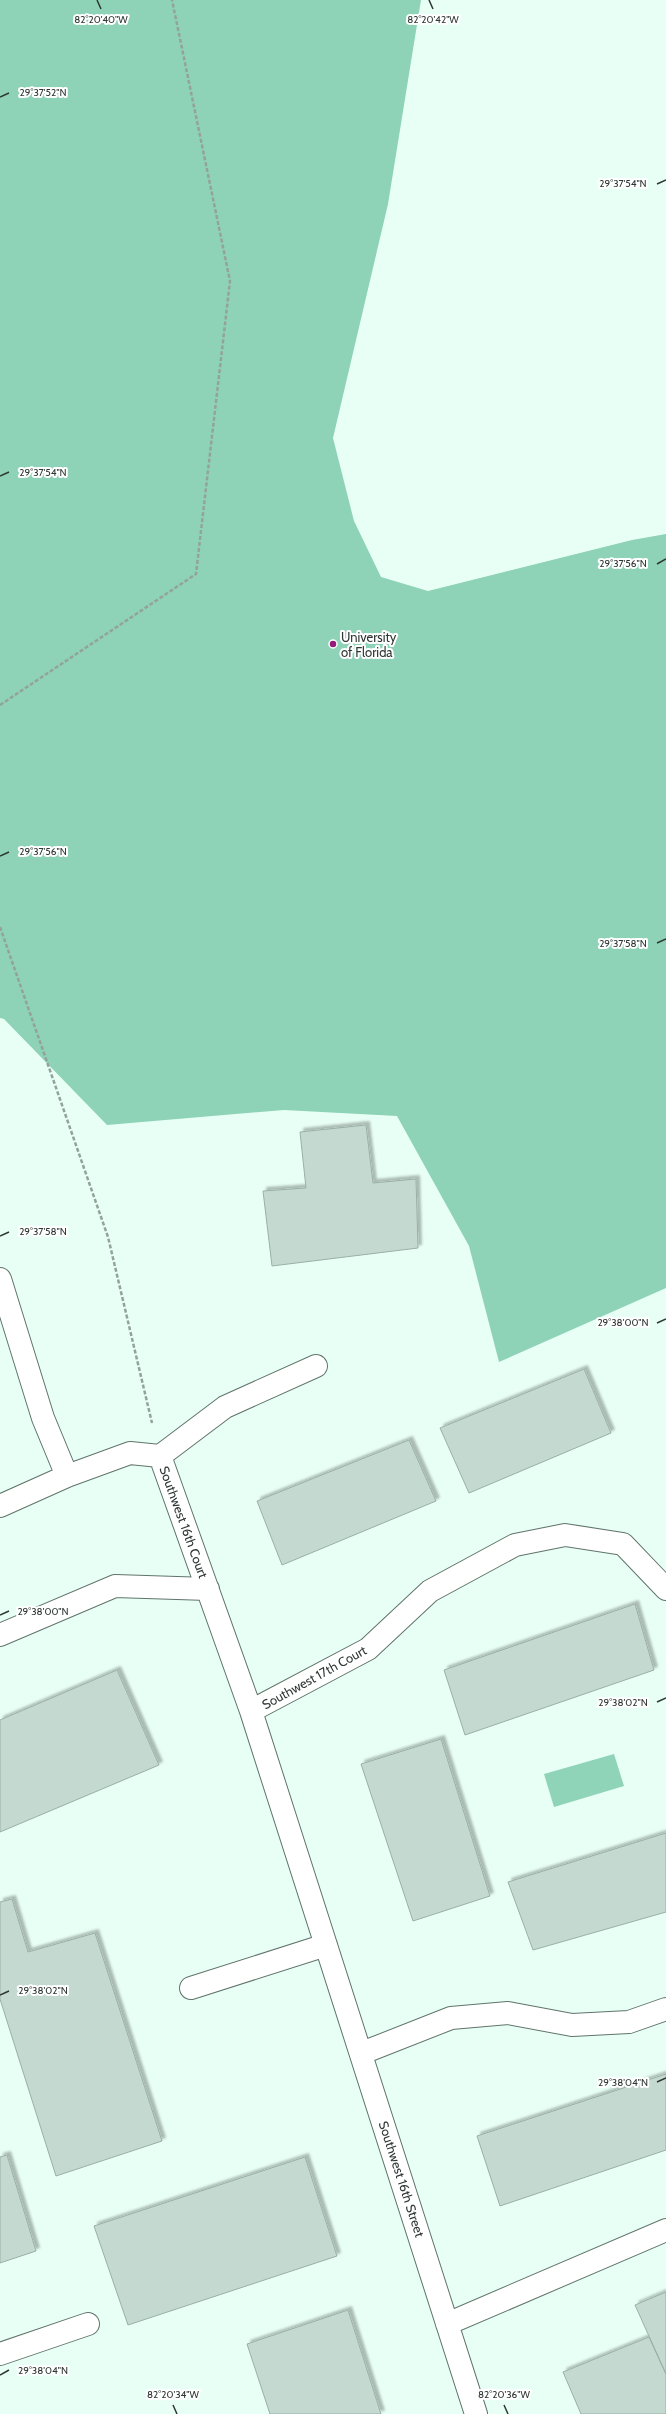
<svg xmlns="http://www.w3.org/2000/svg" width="666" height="2414" viewBox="0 0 666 2414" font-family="Cabin,sans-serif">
<defs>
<filter id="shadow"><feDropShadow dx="3.5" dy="-3.5" stdDeviation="1" flood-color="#0004"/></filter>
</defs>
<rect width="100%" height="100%" fill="#e8fff5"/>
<path fill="#8ed3b7" d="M0,0h421l-33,204 -55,234 21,83 27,56 47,14 204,-51 34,-6v754l-167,74 -30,-116 -72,-130 -113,-6 -177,15 -103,-106 -4,-1z"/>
<path fill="#8fd4b8" d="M614,1754l10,32 -70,21 -10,-33z"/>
<path fill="#c4dad0" stroke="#9ab0a6" filter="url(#shadow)" d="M366,1125l7,58 43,-4 2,69 -146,18 -9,-75 43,-3 -6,-56z
M584,1369l27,64 -142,60 -29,-65z
M409,1440l27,61 -154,64 -25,-64z
M635,1604l19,66 -189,65 -21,-65z
M117,1670l42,95 -159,67v-112z
M441,1739l49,157 -77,25 -52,-157z
M666,1833v79l-133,38 -25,-68z
M12,1899l16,53 67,-19 67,208 -106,35 -56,-177v-97z
M666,2074v76l-166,56 -23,-70z
M7,2155l29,96 -36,12v-106z
M305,2157l32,99 -209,69 -34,-99z
M666,2292v82l-31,-69z
M348,2310l33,104h-111l-23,-70z
M649,2337l17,37v40h-85l-18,-42z"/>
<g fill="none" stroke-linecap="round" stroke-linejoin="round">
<g stroke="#60746b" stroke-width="24">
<path id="minor" d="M0,1279l43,139 24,58
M160,1456l91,255
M0,1506l67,-30 63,-23 30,3 65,-49 91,-41
M0,1635l115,-49 93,3
M191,1988l135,-43
M362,2053l89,-35 57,-5 64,12 57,-3 37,-13
M447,2324l219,-94
M0,2354l88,-30
M476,2414l-225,-703 117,-62 62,-58 85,-46 50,-10 58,9 43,45"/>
</g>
<path stroke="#93a39c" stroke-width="2.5" stroke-dasharray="4 2" stroke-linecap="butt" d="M0,705l196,-131 34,-293 -58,-281
M0,927l108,310 44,186"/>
<use href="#minor" stroke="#fff" stroke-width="22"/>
</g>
<path fill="none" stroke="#2f3734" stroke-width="1.5" d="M97,0l4,9M429,0l4,9M0,97l9,-4M657,184l9,-4M0,476l9,-4M657,564l9,-5M0,856l9,-4M657,943l9,-4M0,1236l9,-4M657,1323l9,-4M0,1615l9,-4M657,1702l9,-4M0,1995l9,-4M657,2082l9,-4M0,2375l9,-5M173,2405l4,9M504,2405l4,9"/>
<circle fill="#941b77" stroke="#fff" stroke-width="1.5" cx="333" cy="644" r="4"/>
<g text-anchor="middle" stroke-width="4" stroke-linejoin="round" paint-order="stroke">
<g font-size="13" fill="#2f3734" stroke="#fff" text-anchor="start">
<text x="341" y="642">University<tspan x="341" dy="15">of Florida</tspan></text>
</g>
<g font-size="13" fill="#2f3734" stroke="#fff">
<text transform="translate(184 1522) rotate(70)" y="5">Southwest 16th Court</text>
<text transform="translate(314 1677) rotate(-29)" y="5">Southwest 17th Court</text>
<text transform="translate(402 2179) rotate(72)" y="5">Southwest 16th Street</text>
</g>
</g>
<g font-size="10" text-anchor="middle" fill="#2f3734" stroke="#fff" stroke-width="4" stroke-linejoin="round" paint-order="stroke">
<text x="101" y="23">82°20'40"W</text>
<text x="433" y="23">82°20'42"W</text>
<text x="43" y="96">29°37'52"N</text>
<text x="623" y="187">29°37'54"N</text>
<text x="43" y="476">29°37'54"N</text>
<text x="623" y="567">29°37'56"N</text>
<text x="43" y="855">29°37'56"N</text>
<text x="623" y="947">29°37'58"N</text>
<text x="43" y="1235">29°37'58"N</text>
<text x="623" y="1326">29°38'00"N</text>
<text x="43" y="1615">29°38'00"N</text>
<text x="623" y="1706">29°38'02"N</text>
<text x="43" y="1994">29°38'02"N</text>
<text x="623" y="2086">29°38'04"N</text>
<text x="43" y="2374">29°38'04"N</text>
<text x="173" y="2398">82°20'34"W</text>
<text x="504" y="2398">82°20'36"W</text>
</g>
</svg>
